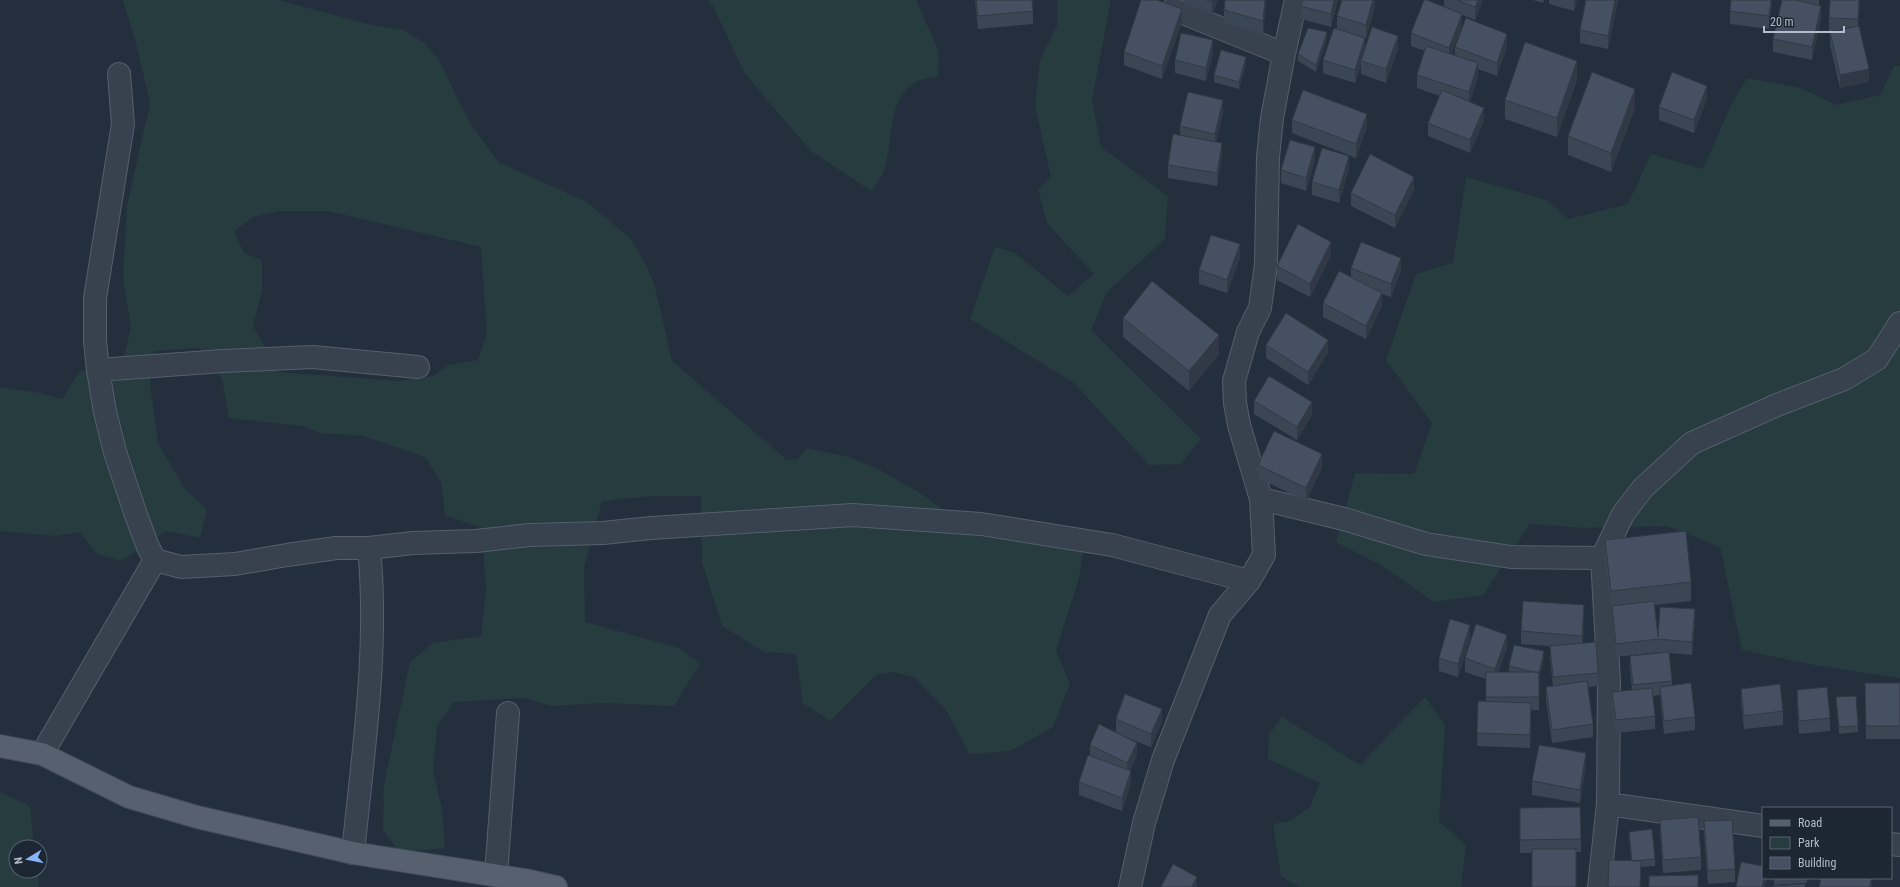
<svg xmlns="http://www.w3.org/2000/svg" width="1900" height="887" viewBox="0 0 1900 887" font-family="'Roboto Condensed',sans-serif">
<rect width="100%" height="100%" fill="#242f3e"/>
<path fill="#263c3f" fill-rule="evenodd" d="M123,0h155l94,25 31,5 20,12 16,17 20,43 12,22 27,38 89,40 44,37 13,22 10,22 18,78 115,99 11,-1 8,-11 43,9 29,12 39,22 63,45 103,15 -4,27 -23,73 14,33 -17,43 -43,24 -40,3 -24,-44 -32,-33 -22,-5 -16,3 -46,46 -27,-18 -7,-49 -32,-2 -42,-26 -20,-64 -1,-66h-48l-51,5 -18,67 1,54 94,26 21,15 -26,43 -72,-3 -51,3 -28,-8 -69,4 -17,24 -4,44 9,39 3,39 -46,4 -16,-22 1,-45 26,-123 23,-19 48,-7 5,-45 -4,-63 -37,-13 -4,-33 -16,-25 -62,-21 -43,-3 -18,-7 -73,-8 -7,-39 -23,-31 -45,3 -4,33 8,59 27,46 22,20 -7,29 -33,-7 -46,30 -24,-7 -17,-22 -24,4 -56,-5v-144l40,6 22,6 17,-27 44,-11 8,-34 -8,-50 4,-72 23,-101 -12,-53zM279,211h49l153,36 6,87 -9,26 -29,5 -16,11 -33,5 -121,-9 -26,-46 9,-36v-30l-18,-7 -10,-22 20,-14z
M708,0h208l23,52 -1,24c-7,2 -18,3 -24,7 -28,19 -20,58 -30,87 -2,8 -9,15 -13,21l-60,-40 -50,-58 -17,-21 -31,-66z
M1057,0h54l-19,100 9,47 67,49 -3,43 -58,53 -16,38 110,109 -20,25 -32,1 -75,-82 -104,-64 25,-72 20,6 53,43 26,-22 -47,-51 -9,-34 13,-12 -16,-71 5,-46 17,-34z
M1894,66h6v612l-81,-12 -77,-16 -22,-103 -53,-21 -83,2 -54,-4 -47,71 -49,7 -50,-35 -48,-25 19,-69 59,1 18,-51 -46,-63 30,-86 37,-11 13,-86 81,23 21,19 60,-15 23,-50 52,15 28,-64 16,-27 54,10 35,17 44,-10z
M1425,697l20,28 -6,96 27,24 -5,42h-162l-18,-11 -8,-52 16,-3 21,-14 10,-24 -52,-24 1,-24 13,-18 78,48z
M0,792l30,14 4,41h-18v24h21l2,16h-39z"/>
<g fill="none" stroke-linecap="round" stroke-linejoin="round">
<g stroke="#565f6c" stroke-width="24">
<path id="minor" d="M1173,9l111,45
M119,74l4,50 -28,174v43l3,29 7,42 10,40 21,63 12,32 7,13 26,7 54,-3 52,-9 49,-7h33c10,101 -6,204 -16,305
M98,370l125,-9 90,-4 105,10
M1261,499l83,20 82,25 85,13 91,1
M369,548l44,-5 63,-2 54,-6 73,-2 48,-5 202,-13 128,9 131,21 137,36
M42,754l113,-194
M1608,804l155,22
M1891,844l9,1
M496,875l12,-162
M1130,887l14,-64 19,-63 57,-145 29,-34 15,-26 -3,-56 -22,-74 -4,-22 -1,-22 14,-49 12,-24 6,-44 2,-107 4,-39 12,-64 12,-54
M1599,887l9,-83 1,-122 -7,-124 21,-44 20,-26 49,-45 85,-38 67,-26 33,-20 23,-36"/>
</g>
<g stroke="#414a57" stroke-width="24">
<path id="major" d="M0,746l42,8 87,43 68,20 156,36 172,27 31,7"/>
</g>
<use href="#minor" stroke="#38414e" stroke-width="22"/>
<use href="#major" stroke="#56606e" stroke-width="22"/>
</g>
<path fill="#3b4654" d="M975,0h57l1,11v13l-55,5z
M1184,0h34l-6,15 -28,-12z
M1266,0l-3,34 -39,-11v-13z
M1338,0l-7,27 -30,-8v-13z
M1375,0v7l-9,31 -23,-7 22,18h33l-12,34 -25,-9v-10l-6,19 -32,-10v-13l14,-31v-13z
M1444,0h39l-8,20 -13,-5 -11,39 4,1v-8h52l-10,29 -19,-7v7l-8,26 14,19 -14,32 -42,-17v-13l12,-27 -23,-8v-13l8,-24 -14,-5v-13l33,-26z
M1533,0h11l-1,3z
M1549,0h28l-3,11 -25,-7z
M1586,0h32l-10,49 -28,-6v-13z
M1772,0l-3,29 -39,-5v-13z
M1782,0h37v5l2,14 -9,41 -39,-8v-13z
M1860,0l-2,26 11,56 -29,6 -10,-43v-13l5,-1h-6v-13z
M1182,22l-20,57 -38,-14v-13z
M1327,38l-11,34 -18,-11v-7z
M1213,53l-7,28 -31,-8v-13z
M1246,64l-7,25 -25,-7v-7z
M1577,80l-20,57 -52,-18v-19z
M1707,99l-13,34 -35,-13v-13z
M1635,108l-24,64 -43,-17v-19z
M1223,113l-7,29 6,14 -5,30 -49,-8v-13l12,-29v-10z
M1292,120l75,7 -11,31 -64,-25z
M1315,160l-9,31 -25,-8v-13z
M1349,169l-10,34 -27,-8v-13z
M1414,190l-19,38 -44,-22v-13z
M1331,255l-21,42 -33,-17v-14z
M1240,258l-13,35 -28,-9v-14z
M1351,268l50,3 -10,26 -9,-3v12l-16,33 -43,-22v-14l28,-26z
M1123,318l96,36 -30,37 -66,-54z
M1266,345l62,8 -20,32 -42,-27z
M1254,401l58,14 -15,25 -43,-26z
M1258,465l64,3 -16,33 -48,-23z
M1605,540l86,42v19l-37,4 4,32 37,-15 -3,33 -23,-2 3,32 23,32v13l-31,4 -4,-39 -7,1 2,20v13l-39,4 -4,-28v-13l20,-2 -2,-21v-13l30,-4 -44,5 -4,-38v-9h-1l-6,-51z
M1584,618l-1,25 15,30v13l-10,1 5,37v13l-41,6 -6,-43v-13l7,-1 -3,-27v-13l-29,-2v-13z
M1470,638l-12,39 -19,-6v-13z
M1507,648l-9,24h11v-6l35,-8 -5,21v31h-8l-1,38 -53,-2 1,-45 8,1v-23l-21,-7v-14z
M1900,683v56h-34l-1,-43z
M1741,689l42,22v14l-39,4 -3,-27z
M1797,690l33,28v13l-31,3 -2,-31z
M1836,697l22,29v6l-19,2z
M1116,719l46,3 -11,25 -33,-13 19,22 -7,14 1,14 -9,27 -43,-16v-13l11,-26v-11l26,-13z
M1586,766l-6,37 -48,-8v-14z
M1520,808l61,31v13l-61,1z
M1660,820l41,37v13l-38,3 -3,-40z
M1704,821l31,48v13l-27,2 -4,-50z
M1629,832l26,27v7l-14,1 -1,20h-32l23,-26z
M1774,878h33v5l-33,2z"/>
<path fill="#303945" d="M1213,0h5l-6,15v-13z
M1265,0h1v5l-3,29v-13z
M1334,0h4l-7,27v-13z
M1373,0h2v7l-9,31v-13z
M1478,0h5l-8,20v-13z
M1574,0h3l-3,11z
M1615,0h3l-10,49v-13z
M1771,0h1l-3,29v-13z
M1859,0h1l-2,32v-13z
M1821,6v13l-9,41v-13z
M1182,9v13l-20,57v-13z
M1462,14v13l-13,34v-13z
M1327,32v6l-11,34v-7z
M1507,34v13l-10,29v-13z
M1398,36v13l-12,34v-14z
M1365,38v13l-4,10v3l-6,19v-13z
M1213,40v13l-7,28v-13z
M1246,57v7l-7,25v-7z
M1577,61v19l-20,57v-19z
M1478,63v13l-9,29v-13z
M1869,69v13l-29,6v-13z
M1707,86v13l-13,34v-13z
M1635,89v19l-24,64v-19z
M1223,100v13l-8,34v-13z
M1484,108v13l-14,32v-13z
M1367,114v13l-11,31v-14z
M1222,143v13l-5,30v-13z
M1315,147v13l-9,31v-13z
M1349,156v13l-10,34v-13z
M1414,177v13l-19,38v-13z
M1331,242v13l-21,42v-13z
M1240,244v14l-13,35v-13z
M1401,258v13l-10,26v-13z
M1382,293v13l-16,33v-13z
M1219,335v19l-30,37v-20z
M1328,340v13l-20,32v-13z
M1312,402v13l-15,25v-13z
M1322,454v14l-16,33v-13z
M1584,605v13l-2,31v-13z
M1695,609v13l-3,33v-13z
M1470,625v13l-12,39v-13z
M1507,635v13l-12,34v-13z
M1544,651v7l-5,21v-6z
M1531,703v13l-1,32v-13z
M1162,709v13l-11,25v-13z
M1137,743v13l-10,20v-13z
M1586,753v13l-6,37v-13z
M1131,771v13l-9,27v-13z
M1197,877v10h-5z
M1764,878h3v2l-2,7h-3z
M1871,878h1v9h-2z"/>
<path fill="#455162" stroke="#303945" d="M976,0h56l1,11 -55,5z
M1141,0h16l25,9 -20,57 -38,-14z
M1206,0h7l-1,2z
M1225,0h40l-2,21 -39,-11z
M1303,0h31l-3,14 -30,-8z
M1342,0h31l-7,25 -29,-9z
M1424,0h3l35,14 -13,34 -38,-15z
M1457,0h21l-3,7z
M1586,0h29l-7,36 -28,-6z
M1731,0h40l-2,16 -39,-5z
M1782,0h14l25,6 -9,41 -39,-8z
M1830,0h29l-1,19 -29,-1z
M1466,18l41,16 -10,29 -42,-16z
M1859,26l10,43 -29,6 -10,-43z
M1372,27l26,9 -12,33 -25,-8z
M1308,28l19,4 -11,33 -18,-11z
M1334,28l31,10 -10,32 -32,-10z
M1181,33l32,7 -7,28 -31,-8z
M1525,42l52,19 -20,57 -52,-18z
M1426,46l52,17 -9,29 -52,-17z
M1221,50l25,7 -7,25 -25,-7z
M1592,72l43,17 -24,64 -43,-17z
M1672,72l35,14 -13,34 -35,-13z
M1303,90l64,24 -11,30 -64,-24z
M1442,90l42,18 -14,32 -42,-17z
M1188,92l35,8 -8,34 -35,-8z
M1173,134l49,9 -5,30 -49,-8z
M1290,140l25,7 -9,31 -25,-8z
M1322,148l27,8 -10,34 -27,-8z
M1370,154l44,23 -19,38 -44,-22z
M1298,224l33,18 -21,42 -33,-18z
M1211,235l29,9 -13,36 -28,-10z
M1361,242l40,16 -10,26 -40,-16z
M1339,271l43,22 -16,33 -43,-23z
M1152,281l67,54 -30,36 -66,-53z
M1286,313l42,27 -20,32 -42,-27z
M1269,376l43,26 -15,25 -43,-26z
M1274,431l48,23 -16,34 -48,-23z
M1686,531l5,51 -80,9 -6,-51z
M1523,601l61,4 -2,31 -61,-5z
M1654,601l4,36 2,-30 35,2 -3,33 -34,-3 -42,5 -4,-38z
M1450,619l20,6 -12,39 -19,-6z
M1476,624l31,11 -12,34 -30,-11z
M1596,642l2,31 -45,4 -3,-31z
M1514,645l30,6 -5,22 -30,-7z
M1669,652l3,29 -39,4 -3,-29z
M1486,672h53v25h-53z
M1587,681l6,43 -41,6 -6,-43z
M1691,683l4,34 -31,4 -4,-34z
M1865,683h35v43h-34z
M1780,684l3,27 -39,5 -3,-27z
M1827,687l3,31 -31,3 -2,-31z
M1652,688l3,28 -39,4 -4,-28z
M1125,694l37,15 -11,25 -35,-15z
M1856,696l2,30 -19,1 -3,-30z
M1478,701l53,2 -1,32 -53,-2z
M1099,724l38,19 -10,20 -37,-18z
M1539,745l47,8 -6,37 -48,-9z
M1088,755l43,16 -9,27 -43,-16z
M1580,807l1,32 -61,1v-32z
M1698,817l3,40 -38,3 -3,-40z
M1732,820l3,49 -27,2 -4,-50z
M1652,829l3,30 -23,2 -3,-29z
M1532,849h44v38h-44z
M1609,860l32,1 -1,26h-32z
M1741,862l22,4v12h1l-2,9h-26z
M1173,864l24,13 -5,10h-31z
M1698,875v12h-49v-11z
M1821,878h50l-1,9h-51z
M1805,884v3h-33v-1z"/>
<rect x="1762" y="807" width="130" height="72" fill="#1d2633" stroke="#59626f"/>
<rect x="1770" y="820" width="20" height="6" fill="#56606e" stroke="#59626f"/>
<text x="1798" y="827" font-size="12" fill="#b4bcc9">Road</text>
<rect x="1770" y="837" width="20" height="12" fill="#263c3f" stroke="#59626f"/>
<text x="1798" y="847" font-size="12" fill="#b4bcc9">Park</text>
<rect x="1770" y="857" width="20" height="12" fill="#455162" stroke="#59626f"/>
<text x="1798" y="867" font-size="12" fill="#b4bcc9">Building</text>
<g transform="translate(28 859) rotate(260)"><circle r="19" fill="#1d2633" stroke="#59626f"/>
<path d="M0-3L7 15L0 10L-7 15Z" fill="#8ab4f8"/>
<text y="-6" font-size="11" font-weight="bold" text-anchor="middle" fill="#b4bcc9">N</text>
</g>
<path d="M1764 26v6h80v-6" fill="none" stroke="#b4bcc9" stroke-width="2"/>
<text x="1770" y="26" font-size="12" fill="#b4bcc9" stroke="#1d2633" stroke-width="3" paint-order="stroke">20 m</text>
</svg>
